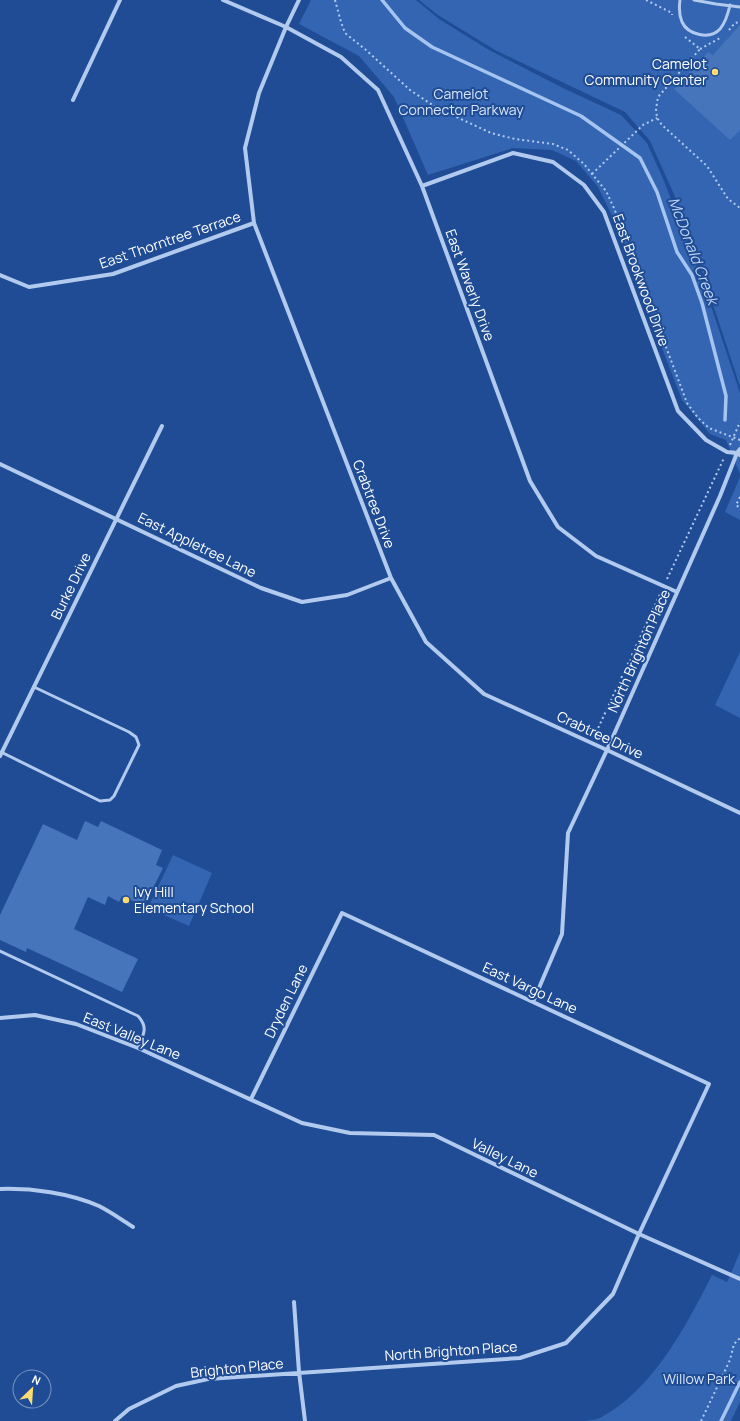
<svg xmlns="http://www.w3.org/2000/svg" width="740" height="1421" viewBox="0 0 740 1421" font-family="Manrope,sans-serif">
<rect width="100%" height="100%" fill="#1f4c95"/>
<path fill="#3365b2" d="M311,0h105l23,19 50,31 74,38 58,27 26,28 17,38 38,98 38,114v81l-14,-34 -16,-6 -28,-34 -22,-57 -43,-117 -19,-39 -22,-26 -24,-11 -39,-2 -85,27 -34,-78 -35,-41 -60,-32z
M419,0h321v386l-50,-151 -17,-43 -23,-51 -25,-29 -130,-62 -57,-35z
M740,477v43l-15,-8z
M740,652v66l-25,-13z
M173,855l39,18 -23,53 -41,-18z
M740,1252v150l-9,19h-146c4,-1 10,-1 15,-3 53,-28 86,-92 112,-143l15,7z"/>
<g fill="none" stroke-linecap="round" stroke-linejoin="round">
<path stroke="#a5c4f0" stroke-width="3.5" d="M382,0l23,28 27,19 149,69 59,42 17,34 20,60 15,23 10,28 24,93 -1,24
M721,1421l19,-39"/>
</g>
<path fill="#4775bb" d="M740,25v105l-10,10 -56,-51 34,-37 5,3z
M85,821l13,6 3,-6 61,29 -6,15 7,3 -19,38 -22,-10 -3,6 -11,-6 -3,9 -17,-8 -14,32 64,30 -16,33 -95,-44 -1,4 -26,-12v-25l43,-91 34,16z"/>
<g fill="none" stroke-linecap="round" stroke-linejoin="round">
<path stroke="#b2caee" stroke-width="2" stroke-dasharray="2 3" stroke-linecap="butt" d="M335,0l6,22 4,11 21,17 44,40 27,18 54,25 24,6 38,5 15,6 16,14 22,27 8,17 73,195 11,15 11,10 31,12
M646,0l26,13v2
M729,30l6,-7 5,-1
M685,37l15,12 -42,48 -2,12 1,9 5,7 45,41 21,33 12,9
M700,49l20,-11
M592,174l51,-49 14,-7
M730,445l10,-23
M740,497l-4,8 4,3
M667,579l57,-121
M594,737l67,-145
M701,1421l29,-61 4,-16 6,-6"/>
<path stroke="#b2caee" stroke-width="3" d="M680,0c-1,7 -1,15 2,22 6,13 28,18 38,7 6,-7 8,-15 10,-24
M694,0l22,4 24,3
M1,752l99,49 10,-1 4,-4 25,-51 -3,-8 -7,-5 -95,-45
M0,951l138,65c11,12 5,19 0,32"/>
<path stroke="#b2caee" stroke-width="4" d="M223,0l63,27 55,30 37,33 44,96 108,295 28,46 38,29 81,36
M299,0l-13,27 -27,66 -14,55 9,75 137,355 35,64 58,52 123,56 133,63
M73,100l47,-100
M422,186l91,-33 40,9 31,23 20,27 74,199 28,29 21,12 10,1 3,2
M0,275l29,12 84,-13 141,-51
M0,464l261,124 41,14 45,-7 44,-17
M0,756l162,-330
M533,1002l29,-68 6,-101 39,-83 113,-254 17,-43 3,-4
M0,1018l35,-3 41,9 62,24 164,75 48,10 84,2 205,99 101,45
M0,1189c32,-1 69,4 99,17 12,6 23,14 34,21
M294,1302l5,70 6,49
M115,1421l14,-12 47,-23 32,-7 312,-21 46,-15 47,-49 26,-60 70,-150 -367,-171 -91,186"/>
</g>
<g fill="#fddc72" stroke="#1f4c95" stroke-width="1.5">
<circle cx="715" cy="72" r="4"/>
<circle cx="126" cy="900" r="4"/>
</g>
<g text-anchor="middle" stroke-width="4" stroke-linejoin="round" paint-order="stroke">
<g font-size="14" fill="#fff" stroke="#1f4c95" text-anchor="end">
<text x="707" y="69">Camelot<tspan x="707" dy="16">Community Center</tspan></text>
<text x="134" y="897" text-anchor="start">Ivy Hill<tspan x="134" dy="16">Elementary School</tspan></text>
</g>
<g font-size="14" fill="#d8e6fa" stroke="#1f4c95">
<text x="461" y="99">Camelot<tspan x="461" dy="16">Connector Parkway</tspan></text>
<text x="699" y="1384">Willow Park</text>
</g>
<g font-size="14" fill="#fff" stroke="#1f4c95">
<text transform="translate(170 240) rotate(-19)" y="5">East Thorntree Terrace</text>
<text transform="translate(641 280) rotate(70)" y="5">East Brookwood Drive</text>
<text transform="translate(470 285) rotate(70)" y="5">East Waverly Drive</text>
<text transform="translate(374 504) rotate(69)" y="5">Crabtree Drive</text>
<text transform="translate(197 545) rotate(26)" y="5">East Appletree Lane</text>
<text transform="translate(71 586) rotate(-64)" y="5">Burke Drive</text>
<text transform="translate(639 651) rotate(-66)" y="5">North Brighton Place</text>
<text transform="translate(600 735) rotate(25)" y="5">Crabtree Drive</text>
<text transform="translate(530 988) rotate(25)" y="5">East Vargo Lane</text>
<text transform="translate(286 1001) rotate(-64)" y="5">Dryden Lane</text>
<text transform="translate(132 1036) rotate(22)" y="5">East Valley Lane</text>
<text transform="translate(505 1158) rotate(26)" y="5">Valley Lane</text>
<text transform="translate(451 1351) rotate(-4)" y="5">North Brighton Place</text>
<text transform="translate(237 1368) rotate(-6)" y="5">Brighton Place</text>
</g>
<g font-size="15" font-style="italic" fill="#bed4f5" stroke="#1f4c95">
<text transform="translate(693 251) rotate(69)" y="5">McDonald Creek</text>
</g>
</g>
<g transform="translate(32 1389) rotate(25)"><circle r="19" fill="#1f4c95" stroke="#7994bf"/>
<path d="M0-3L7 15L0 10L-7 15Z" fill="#fddc72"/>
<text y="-6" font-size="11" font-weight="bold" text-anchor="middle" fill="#ffffff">N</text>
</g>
</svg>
